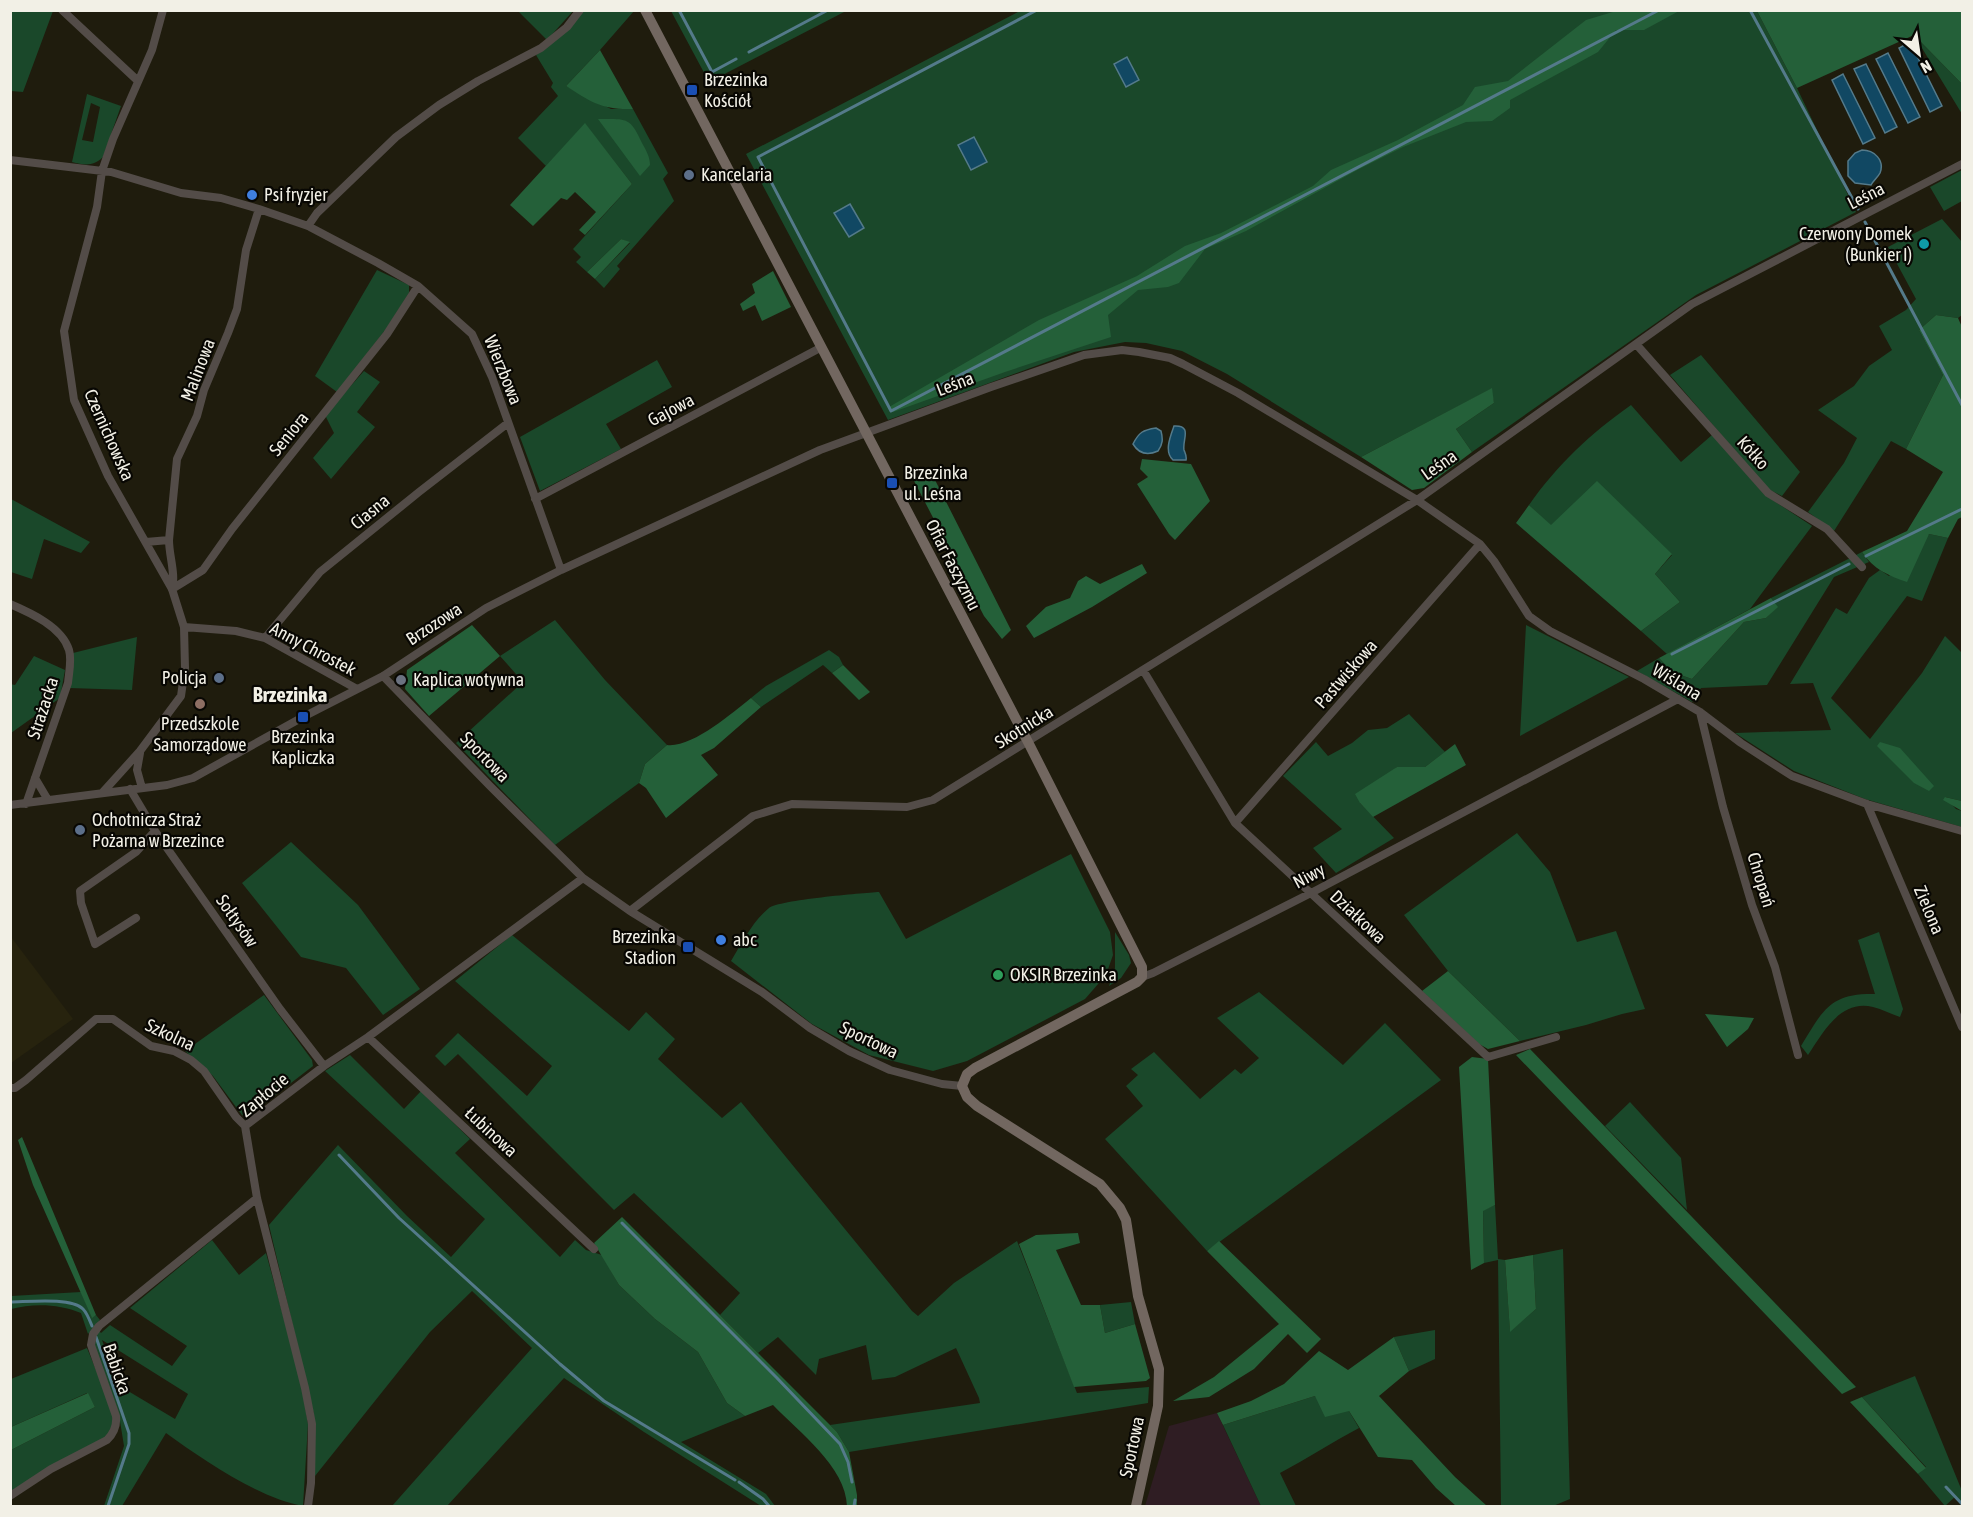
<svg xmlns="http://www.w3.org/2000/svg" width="1973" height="1517" viewBox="0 0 1973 1517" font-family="'Asap Condensed',sans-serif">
<rect width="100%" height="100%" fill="#1f1c0d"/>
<path fill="#27230e" d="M11,937l62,82 -62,44h-1z"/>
<path fill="#2f1d23" d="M1217,1413l44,93h-116l24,-80z"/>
<path fill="#1a482a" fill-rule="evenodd" d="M11,10l42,1 -30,81 -12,-1z
M518,11h55l-26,29z
M582,11h52l-34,39 -34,36 45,23h22l35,64 -5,6 11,22 -57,65 3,3 -16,19 -9,-9 35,-36 -9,-4 -34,33 -11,-10 5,-5 -8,-8 59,-65 -47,-60 -39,42 -28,-28 40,-42 -7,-9 2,-4 -17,-28 13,-9z
M671,11h175l-137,71z
M1020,11h737l40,77 59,124 -160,83 -224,157 -16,-23 38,-26 -3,-14 -130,68 -134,-83 -45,-23 -36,-8 -21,-1 -51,10 -186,68 -142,-266z
M1914,35l46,47h2v32z
M87,94l34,12 -18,51c-10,10 -19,8 -31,5zM91,103l9,4 -7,35 -11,-2z
M1962,170v31l-18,10 -14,-24z
M1942,219l20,23v73l-4,3 -22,-3 -17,15 24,45 -37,74 -15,-8 -57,90 -26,-19 36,-49 13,-25 -39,-28 36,-24 15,-20 23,-16 -13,-24 27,-16 10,-11 -28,-52z
M377,270l32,15v8l-23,36 -49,63 -22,-16z
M1701,355l99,117 -18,24 -14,-7 -98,-114z
M657,360l15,27 -66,37 15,25 -81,42 -20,-54z
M364,371l16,11 -23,30 18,15 -44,52 -18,-21 21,-25 -9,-18z
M1631,405l50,57 31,-27 53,60 47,31 -62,83 -83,45 -26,-23 39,-29 -25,-28 17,-19 -121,-29 -22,-21c29,-41 61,-71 102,-100z
M11,499l79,43 -9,11 -37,-14 -12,40 -21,-7z
M1929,534l19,4 -26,63 -15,-5 -76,102 39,41 52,-66 23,-37 17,17v148l-17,-4 11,12 6,2v16l-97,-28 -71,-28 -59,-38 96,-3 -18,-47 -23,1 46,-76 11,6 22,-36 11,-8 9,6z
M1862,552l7,10 -35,15 -67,108 -66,3 -9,14 -55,-31 22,-13 13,14 20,7 52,-57 22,-4 11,-11 -6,-9z
M555,620l50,60 62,65 -22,19 -6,19 -84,62 -99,-102 67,-61 -23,-26z
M1526,625l103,52 -109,59z
M137,637l-5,53 -63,-2 4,-35z
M829,650l10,7 4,8 -11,8 -9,-8 -62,42 -10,-9 15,-12z
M34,656l31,14 -5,28 -49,35 -1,-49 5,1z
M1409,714l36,38 -20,15h-28l-37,36 34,35 -58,35 -23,-25 29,-19 -59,-53 33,-34 12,14 24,-13 16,-13 19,-2z
M1517,833l33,39 27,70 39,-11 29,78 -23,5 -36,11 -66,16 -72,-70 -44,-56z
M291,842l67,63 62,84 -37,26 -37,-47 -45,-11 -59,-74z
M1071,854l39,78 3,23 -7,20 -21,24 -118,62 -34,10 -64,-16 -57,-31 -81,-63c11,-18 21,-39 38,-53 10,-8 93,-15 110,-16l27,47z
M1115,932l14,23 2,8 -10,15 -12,8 6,-18z
M1879,932l24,77 -3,8c-9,-3 -18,-8 -27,-10 -33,-8 -50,26 -65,48l-7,-9c22,-36 29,-53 74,-52l-17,-54z
M512,935l117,96 17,-19 29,27 -17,20 64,59 19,-16 171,209 6,5 36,-33 63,-42 60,152 72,-6 -1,16 -299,49 -12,-20 -7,-7 150,-22 -1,-5 -23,-50 -61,29 -23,3 -6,-35 -47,14 -3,16 -38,-38 -20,16 -38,-38 20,-22 -106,-100 -20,17 -156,-156 -13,12 -10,-10 23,-23 69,63 25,-30 -97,-85z
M1259,992l84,73 42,-42 56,57 -234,171 -102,-112 38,-33 -17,-20 12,-11 -7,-6 23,-17 46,47 35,-30 6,5 18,-16 -42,-40z
M264,995l48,65 1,6 -66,51 -5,-2 -29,-39 -28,-25z
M350,1055l54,54 17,-18 49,48 -15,14 105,104 15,-17 11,10 16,5 17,30 36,34 43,33 29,51 18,13 -64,26 85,52 9,12h-14l-117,-74 -80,-54 -117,128h-55l140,-158 -60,-57 -42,41 -115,144 -1,-61 -45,-190 69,-80 69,71 44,41 34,-38 -160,-148z
M1630,1102l51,56 6,52 -82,-84z
M1495,1205l3,54 7,1 5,71 26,-22 -3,-54 30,-6 7,250 -17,7h-52l-3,-246 -14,3 -1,-53z
M212,1240l27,35 27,-22 35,128 7,43 -5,82c-43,-7 -101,-47 -137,-73l-44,73h-18l20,-60 -5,-31 -25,-69v-7l5,-8 2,2 9,-8 62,41 15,-20 -57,-38zM102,1340l86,54 -13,25 -57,-34z
M81,1292l11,25 4,-2 4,5 -12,14 -7,-21c-22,-9 -47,-10 -70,-4v-13z
M1131,1302l4,22 -30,9 -5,-28z
M1435,1330v29l-26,12 -15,-34z
M87,1348l28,68 -3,13 -8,9 -93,53v-41l84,-43 -8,-14 -76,34v-48z
M1915,1376l47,115v12l-6,-7 -11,10 -27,-32 8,-7 -64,-70z
M1315,1396l34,15 10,17c-27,14 -52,31 -79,45l16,33h-35l-38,-81z"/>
<path fill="#246039" d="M1616,11h63l-35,19h-28l-18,22 -88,48v8l-18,13 -26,1 -63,25 -44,22 -113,62 -41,18 -26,34 -11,4 -30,3 -30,25 3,22 -106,35 -112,40 -4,-5 150,-87 98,-44 48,-30 36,-13 92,-47 18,-16 67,-30 65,-35 12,-18 33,-6 78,-61z
M1757,11h205v71h-2l-46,-47 -117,53z
M600,50l33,59c-31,1 -42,-7 -67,-23z
M598,119c28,0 32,-3 44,24 4,7 8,14 8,22l-10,11z
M585,123l47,61 -47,51 -6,-5 17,-18 -21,-20 -8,8 -6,-2 -28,28 -23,-21z
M621,239l9,3 -35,37 -8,-7z
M773,271l18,36 -29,14 -7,-16 -12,6 -3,-7 15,-11 -3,-9z
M1936,315l22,3 4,9v190l-4,2 -10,19 -19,-4 -22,48c-18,-6 -34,-13 -45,-30l45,-21 36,-59 -37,-23 37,-74 -24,-45z
M1492,388l2,15 -38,26 16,23 -48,36 -12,2 -51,-33z
M1142,459l49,5 19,37 -35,39 -6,-6 -32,-50 11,-7 -8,-8z
M933,476l78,154 -9,9 -18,-23 -71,-137z
M1597,481l75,73 -17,20 25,28 -39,29 -125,-108 13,-18 22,20z
M1142,564l5,9 -55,34 -58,31 -8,-12 20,-19 24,-9 8,-17 8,-5 14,8z
M1771,598l7,9 -12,11 -22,4 -52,57 -20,-7 -13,-14z
M472,625l28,31 -71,60 -24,-27 2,-19z
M843,665l27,27 -11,8 -27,-27z
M751,698l10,9 -47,41 -13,7 17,20 -52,43 -20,-30 -7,-5 6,-19 22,-19c25,3 65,-32 84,-47z
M1880,742l20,6 34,38 -5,5 -15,-8 -37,-37z
M1455,744l11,21 -93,52 -13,-14 -5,-9 42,-27h28z
M1945,797l17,4v10l-19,-11z
M1448,971l72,70 -32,8 -9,-5 -57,-53z
M1705,1014l49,4 -6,11 -21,18z
M1530,1049l326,338 -14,7 -326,-339z
M1472,1057l16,2 7,146 -12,6 1,52 -13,7 -12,-203z
M22,1137l74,178 -4,3 -59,-133 -15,-45z
M622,1217l215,215 12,20 8,43v11h-10c-1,-39 -48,-74 -74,-101l-28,11 -18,-13 -29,-51 -43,-33 -36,-34 -25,-42z
M1078,1233l2,10 -24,7 25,55h19l5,28 30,-9 15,54 -4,3 -72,6 -55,-143 17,-9z
M1219,1241l102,98 -14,14 -19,-19 -34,35 -45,28 -36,4 41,-24 65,-53 -72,-73z
M1533,1255l3,54 -26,23 -5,-72z
M1394,1337l15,34 -30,25 76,81 32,29h-31l-20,-18 -24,-28 -34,-3 -29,-46 -24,6 -10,-21 -92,29 -6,-12 34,-12 33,-17 35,-33 29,19z
M88,1393l7,14 -84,43v-23z
M1862,1397l64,71 -8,6 -68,-72z"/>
<path fill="#114863" stroke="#547a8a" stroke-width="1.5" d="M1910,42l32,64 -12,6 -31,-64z
M1888,53l32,64 -12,6 -32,-64z
M1127,57l12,23 -13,7 -12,-23z
M1866,64l31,63 -12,6 -31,-64z
M1843,74l32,64 -12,6 -31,-64z
M974,137l13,25 -16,8 -13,-25z
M1862,150c12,0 23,10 18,23 -2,4 -7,8 -9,12l-16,-2 -7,-7v-15l7,-8z
M850,204l14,24 -15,9 -15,-24z
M1174,426c19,-1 8,14 10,24 1,3 3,6 2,10h-13c-9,-8 -3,-23 1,-34z
M1156,428l5,3c2,8 2,13 -3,20 -11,5 -19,3 -25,-7 6,-12 10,-14 23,-16z"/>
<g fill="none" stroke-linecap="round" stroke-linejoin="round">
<path stroke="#547a8a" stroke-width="3" d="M679,10l33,62 24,-13
M1037,10l-279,147 133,254 768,-401
M1750,10l108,199
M749,52l79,-42
M1865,222l97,183
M1866,556l96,-47
M1672,654l177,-90
M339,1155l60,63 161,146 44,37 131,79
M622,1223l155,155 63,66 8,18 4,20
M10,1302c17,0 61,-5 73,7 4,4 7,12 9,17
M96,1337l33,96v11l-21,62
M739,1482l24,17 6,7
M1946,1487l16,17
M854,1506l1,-6"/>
<path stroke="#534c48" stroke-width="8" d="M62,10l76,71
M10,160l101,12 70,21 40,5 38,11 49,17 70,37 40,23 54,48 20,43 69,193
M308,226l9,-13 79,-76 43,-32 39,-24 63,-33 26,-21 13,-17
M1636,344l132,149 59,36 35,38
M535,499l285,-151
M169,540c0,16 7,34 3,49
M146,542l23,-2 8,-81 20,-43 7,-26 24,-57 9,-24 9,-59 13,-41
M172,589l31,-19 29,-41 155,-195 31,-48
M10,604c21,9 52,23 59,46 3,10 0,22 -1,33l-42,121
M184,627l52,4 29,7 92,51
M265,638l55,-66 99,-80 89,-69
M1143,670l92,153 253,234 68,-20
M383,676l107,110 93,92 47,33 132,81 48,36 39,23 41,19 52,14 20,2
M1700,712l23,95 29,98 23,62 23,88
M140,753l-3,17 5,18
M35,778l13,22
M130,789l25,42 125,178 44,57
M103,792l37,-41 41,-55 4,-28 -1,-41 -12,-38 -64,-113 -34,-76 -10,-69 33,-124 5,-36 11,-32 39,-89 11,-40
M1867,804l95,223
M10,805l157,-20 26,-7 110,-61 80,-41 103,-68 75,-38 259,-120 171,-63 93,-32 38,-5 17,2 31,6 13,6 55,29 179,107 275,-196 270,-140
M1235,823l245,-279
M630,911l123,-95 39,-12 115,3 26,-7 484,-300 63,44 14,17 35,55 21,15 94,48 56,33 41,31 51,33 75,28 95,27
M136,918l-41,26 -14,-41 -1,-12 56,-39 19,-21
M1142,977l11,-4 158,-80 367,-194
M368,1037l226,212
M10,1088h5l11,-8 70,-61h17l38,27 23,5 17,9 13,11 32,46 9,9
M245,1126l79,-60 44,-29 215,-159
M245,1126l12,72 48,190 7,36 -1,59 -3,23
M10,1496l41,-27 56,-29c7,-7 10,-15 9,-24l-25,-71 2,-11 6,-8 158,-128"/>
<path stroke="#726760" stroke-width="10" d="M645,10l383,732 114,225v10l-5,5 -162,86 -8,6 -5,12 5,11 10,9 123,78 20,24 6,12 12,76 21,73 -1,37 -22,100"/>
</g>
<g fill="#1a4fb4" stroke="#080703" stroke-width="2">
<rect x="686" y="84" width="12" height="12" rx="3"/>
<rect x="886" y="477" width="12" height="12" rx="3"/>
<rect x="297" y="711" width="12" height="12" rx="3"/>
<rect x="682" y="941" width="12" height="12" rx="3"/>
</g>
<g fill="#5c6f8a" stroke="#080703" stroke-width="2">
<circle cx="689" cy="175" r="6"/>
<circle cx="219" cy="678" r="6"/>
<circle cx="80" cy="830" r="6"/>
</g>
<g fill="#3f7fe0" stroke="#080703" stroke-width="2">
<circle cx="252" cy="195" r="6"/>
<circle cx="721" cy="940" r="6"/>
</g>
<circle fill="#0f9aa8" stroke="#080703" stroke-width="2" cx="1924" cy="244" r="6"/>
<circle fill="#6b7280" stroke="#080703" stroke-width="2" cx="401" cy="680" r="6"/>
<circle fill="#8d6e63" stroke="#080703" stroke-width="2" cx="200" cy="704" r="6"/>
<circle fill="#2e9e5b" stroke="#080703" stroke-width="2" cx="998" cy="975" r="6"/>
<g text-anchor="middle" stroke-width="4.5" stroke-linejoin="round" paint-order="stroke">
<g font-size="18" fill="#f2f0e6" stroke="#080703" text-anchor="start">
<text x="704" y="86">Brzezinka<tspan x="704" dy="21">Kościół</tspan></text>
<text x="701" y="181">Kancelaria</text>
<text x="264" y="201">Psi fryzjer</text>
<text x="1912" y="240" text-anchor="end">Czerwony Domek<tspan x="1912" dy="21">(Bunkier I)</tspan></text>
<text x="904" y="479">Brzezinka<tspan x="904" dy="21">ul. Leśna</tspan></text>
<text x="207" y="684" text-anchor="end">Policja</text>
<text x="413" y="686">Kaplica wotywna</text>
<text x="200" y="730" text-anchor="middle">Przedszkole<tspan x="200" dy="21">Samorządowe</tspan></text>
<text x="303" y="743" text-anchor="middle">Brzezinka<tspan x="303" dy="21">Kapliczka</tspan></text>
<text x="92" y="826">Ochotnicza Straż<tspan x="92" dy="21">Pożarna w Brzezince</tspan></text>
<text x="676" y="943" text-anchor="end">Brzezinka<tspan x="676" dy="21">Stadion</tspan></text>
<text x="733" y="946">abc</text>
<text x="1010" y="981">OKSIR Brzezinka</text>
</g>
<g font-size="18" fill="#f2f0e6" stroke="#080703">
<text transform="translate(1866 196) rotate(-27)" y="6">Leśna</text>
<text transform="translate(198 370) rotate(-69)" y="6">Malinowa</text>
<text transform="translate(503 370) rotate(68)" y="6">Wierzbowa</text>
<text transform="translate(955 384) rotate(-21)" y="6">Leśna</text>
<text transform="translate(671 410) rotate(-28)" y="6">Gajowa</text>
<text transform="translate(289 434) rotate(-51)" y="6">Seniora</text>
<text transform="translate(109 435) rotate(66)" y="6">Czernichowska</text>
<text transform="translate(1753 453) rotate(48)" y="6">Kółko</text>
<text transform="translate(1439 465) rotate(-35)" y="6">Leśna</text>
<text transform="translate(370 512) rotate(-39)" y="6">Ciasna</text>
<text transform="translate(953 565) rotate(63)" y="6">Ofiar Faszyzmu</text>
<text transform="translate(434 624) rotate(-33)" y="6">Brzozowa</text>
<text transform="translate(313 649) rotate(28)" y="6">Anny Chrostek</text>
<text transform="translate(1346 674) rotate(-49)" y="6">Pastwiskowa</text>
<text transform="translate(1677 682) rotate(31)" y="6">Wiślana</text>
<text transform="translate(43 708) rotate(-72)" y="6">Strażacka</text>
<text transform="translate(1024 727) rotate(-32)" y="6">Skotnicka</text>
<text transform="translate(485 757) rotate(46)" y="6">Sportowa</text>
<text transform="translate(1309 876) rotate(-28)" y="6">Niwy</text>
<text transform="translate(1761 880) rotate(73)" y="6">Chropań</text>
<text transform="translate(1929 910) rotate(67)" y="6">Zielona</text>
<text transform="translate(1358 917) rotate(43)" y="6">Działkowa</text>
<text transform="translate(237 921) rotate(55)" y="6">Sołtysów</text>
<text transform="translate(170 1035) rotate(25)" y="6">Szkolna</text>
<text transform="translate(869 1040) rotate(26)" y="6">Sportowa</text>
<text transform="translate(264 1095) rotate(-40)" y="6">Zapłocie</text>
<text transform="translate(491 1132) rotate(43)" y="6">Łubinowa</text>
<text transform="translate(117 1369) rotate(71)" y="6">Babicka</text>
<text transform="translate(1132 1447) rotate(-78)" y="6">Sportowa</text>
</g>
<g font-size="21" font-weight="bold" fill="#f2f0e6" stroke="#080703">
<text x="290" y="702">Brzezinka</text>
</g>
</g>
<rect width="1973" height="1517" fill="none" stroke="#f2f0e6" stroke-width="24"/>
<g transform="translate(1919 54) rotate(151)" stroke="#080703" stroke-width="4.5" paint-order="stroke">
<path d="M0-4.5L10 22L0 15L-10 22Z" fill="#f2f0e6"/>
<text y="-9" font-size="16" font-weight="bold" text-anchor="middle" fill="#f2f0e6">N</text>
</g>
</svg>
